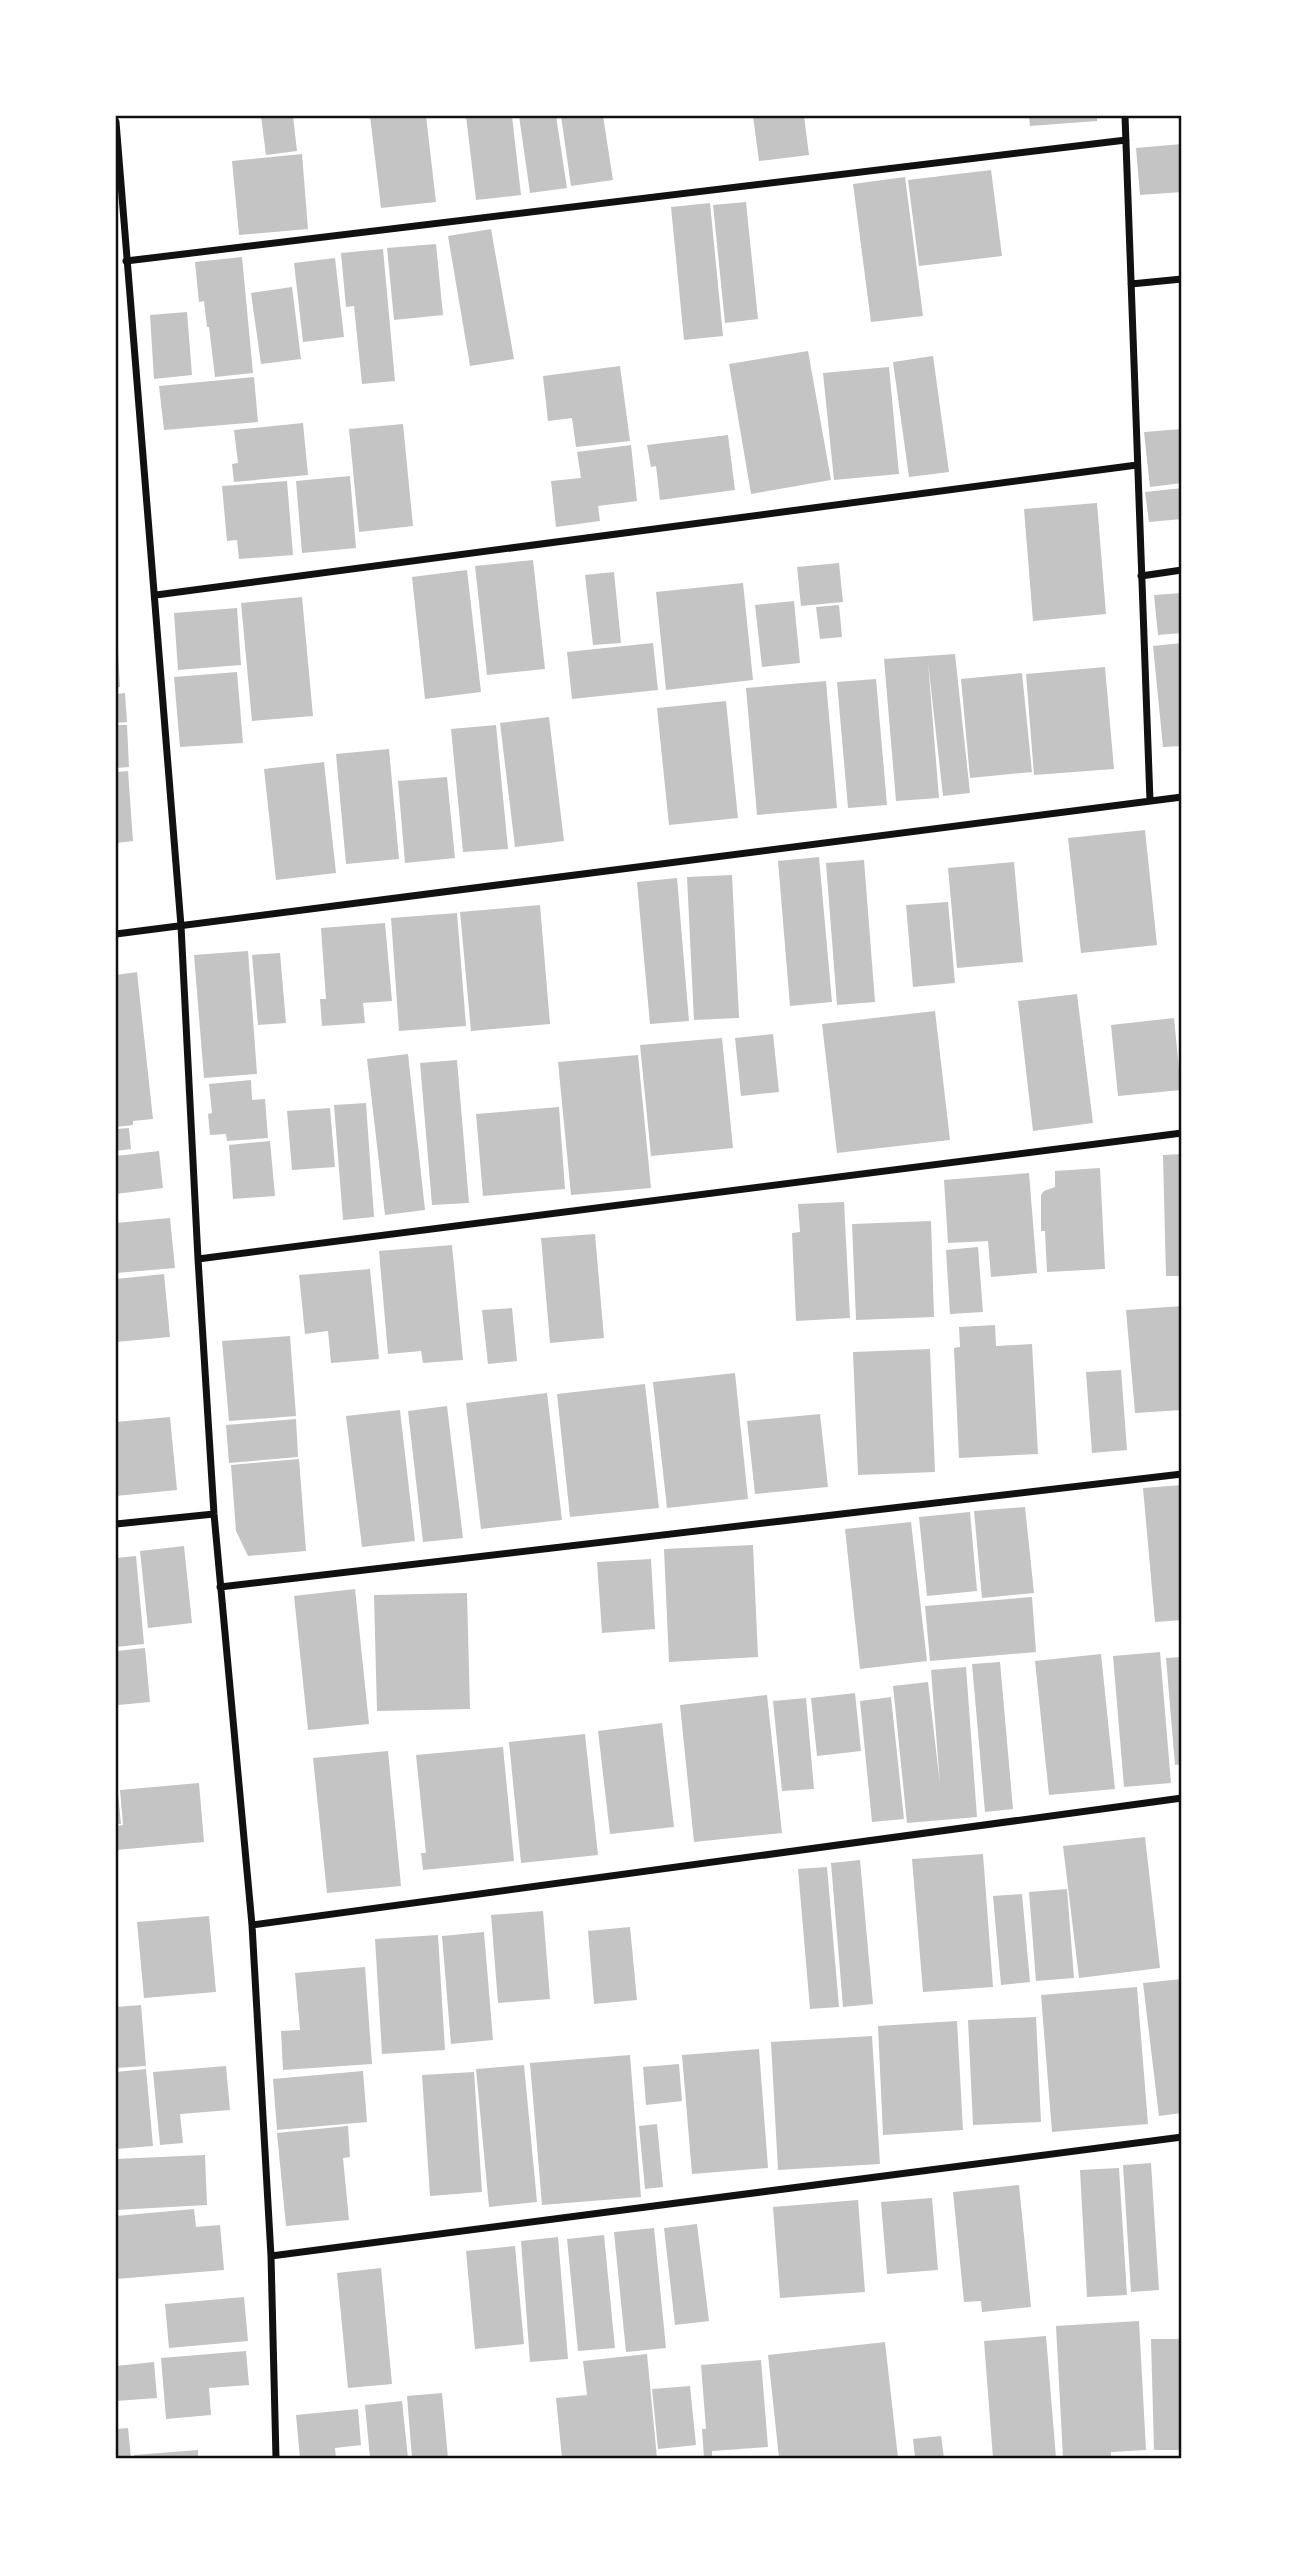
<svg xmlns="http://www.w3.org/2000/svg" width="1297" height="2574" viewBox="0 0 1297 2574" font-family="Barlow,sans-serif">
<rect width="100%" height="100%" fill="#fff"/>
<path fill="#c4c4c4" d="M261,116h32l4,35 -31,4z
M370,116h56l10,86 -55,6z
M466,116h46l9,79 -45,5z
M519,116h37l11,72 -37,5z
M561,116h42l10,64 -42,6z
M753,116h51l5,39 -50,6z
M1029,116h68v5l-67,5z
M1182,144v48l-42,3 -4,-47z
M302,154l6,75 -69,6 -7,-74z
M991,170l11,86 -83,10 -11,-86z
M905,177l18,139 -52,6 -18,-138z
M746,202l12,117 -33,4 -12,-118z
M710,203l13,133 -39,4 -13,-133z
M491,229l23,130 -44,7 -22,-130z
M436,244l7,71 -49,5 -7,-72z
M383,249l12,132 -33,3 -8,-78 -8,1 -5,-54z
M242,257l11,116 -38,4 -6,-50h-2l-3,-26 -5,1 -4,-40z
M335,258l9,79 -41,5 -9,-79z
M292,287l9,72 -40,5 -10,-71z
M187,312l5,63 -38,4 -4,-64z
M808,351l23,129 -80,14 -22,-130z
M933,356l16,116 -40,5 -16,-115z
M620,366l10,75 -54,6 -4,-29 -24,3 -5,-45z
M889,367l10,107 -65,6 -11,-107z
M254,377l4,45 -94,8 -5,-44z
M303,423l5,52 -74,7 -2,-18 6,-1 -4,-33z
M403,424l10,102 -54,6 -10,-103z
M1182,429v54l-32,4 -6,-55z
M728,435l7,55 -75,10 -4,-34 -5,1 -4,-22z
M631,445l6,56 -39,5 2,15 -44,6 -5,-46 30,-3 -4,-26z
M350,476l6,72 -54,5 -6,-72z
M287,481l6,74 -54,4 -2,-19 -10,1 -5,-55z
M1182,488v31l-33,3 -4,-30z
M1097,503l9,111 -73,7 -9,-112z
M533,560l12,109 -58,6 -12,-109z
M839,563l4,39 -42,4 -4,-39z
M467,570l14,122 -56,7 -13,-122z
M614,572l7,71 -28,2 -8,-70z
M743,583l10,97 -87,10 -10,-98z
M1182,593v40l-24,2 -4,-40z
M302,597l11,119 -61,5 -11,-118z
M794,601l6,62 -38,4 -7,-62z
M839,605l3,32 -22,2 -4,-32z
M237,608l4,57 -63,5 -4,-57z
M653,643l5,47 -86,9 -5,-47z
M1182,643v103l-19,1 -10,-101z
M116,652h2l2,35 -4,1z
M955,654l15,139 -27,3 -15,-134 11,136 -43,3 -12,-142z
M1105,667l9,102 -80,6 -8,-101z
M237,672l6,71 -63,4 -6,-70z
M1022,673l10,99 -62,6 -9,-99z
M876,679l11,126 -39,3 -11,-126z
M826,681l11,127 -80,7 -11,-127z
M125,693l2,29 -11,1v-29z
M726,701l12,117 -69,7 -12,-117z
M549,717l15,124 -49,6 -15,-124z
M116,725h11l2,42 -13,1z
M496,725l12,124 -45,3 -12,-123z
M389,749l10,110 -53,5 -10,-110z
M324,762l12,111 -60,7 -12,-111z
M128,771l5,70 -17,2v-71z
M447,777l8,81 -50,5 -7,-82z
M1145,830l12,115 -76,8 -13,-115z
M819,857l13,145 -42,4 -12,-145z
M864,860l11,142 -38,3 -11,-142z
M1014,862l9,100 -66,6 -9,-100z
M732,875l7,143 -45,2 -7,-143z
M677,878l12,143 -39,3 -13,-142z
M948,902l7,81 -42,4 -7,-82z
M540,905l10,119 -79,7 -11,-119z
M457,913l9,113 -67,5 -8,-113z
M385,923l7,78 -29,2 2,20 -43,3 -2,-27h6l-5,-71z
M248,951l9,123 -53,4 -10,-123z
M280,953l6,70 -28,2 -6,-70z
M137,972l16,147 -20,2v4l-17,2v-152z
M1077,994l16,129 -60,8 -15,-130z
M935,1011l15,129 -113,13 -15,-129z
M1174,1018l7,72 -63,6 -7,-71z
M773,1034l6,58 -38,4 -6,-58z
M722,1038l11,110 -82,8 -11,-111z
M408,1054l17,156 -40,5 -18,-156z
M638,1055l13,133 -80,7 -13,-133z
M457,1060l12,143 -37,2 -12,-142z
M251,1080l1,20 13,-1 3,39 -41,3 -1,-7 -16,1 -2,-21 4,-1 -3,-29z
M366,1103l8,114 -31,3 -9,-115z
M559,1107l6,82 -82,7 -7,-82z
M330,1108l5,59 -43,3 -5,-59z
M129,1128l2,21 -15,2v-22z
M270,1141l5,55 -42,3 -4,-54z
M159,1151l4,37 -47,6v-38z
M1182,1154v122h-16l-3,-121z
M1100,1168l5,101 -58,3 -2,-41h-4v-36l3,-4 11,-4v-16z
M1029,1173l8,100 -46,4 -3,-36 -40,2 -4,-63z
M844,1202l6,116 -54,3 -4,-88 8,-1 -2,-28z
M170,1218l5,50 -59,5v-50z
M931,1221l3,96 -78,3 -4,-96z
M595,1234l9,104 -54,5 -9,-105z
M452,1245l11,115 -40,3 -2,-12 -33,3 -9,-103z
M978,1247l5,65 -33,2 -4,-64z
M370,1269l9,90 -48,4 -3,-32 -23,3 -6,-59z
M164,1274l6,63 -54,5v-63z
M1182,1306v104l-47,3 -9,-103z
M512,1308l5,53 -29,3 -6,-54z
M995,1325l1,21 36,-2 6,110 -79,4 -5,-110 6,-1 -1,-20z
M290,1336l6,80 -67,5 -7,-80z
M930,1349l5,123 -77,3 -5,-123z
M1121,1370l6,80 -35,3 -6,-81z
M735,1373l13,126 -81,9 -14,-126z
M645,1384l14,124 -89,9 -13,-123z
M547,1393l15,127 -81,9 -15,-126z
M447,1406l16,132 -40,4 -15,-131z
M400,1410l15,131 -53,6 -16,-131z
M820,1414l8,73 -73,7 -8,-73z
M170,1417l7,73 -61,6v-74z
M296,1419l2,38 -69,6 -3,-38z
M299,1459l7,92 -58,5 -12,-25 -5,-66z
M1182,1485v135l-27,2 -12,-134z
M1025,1507l9,86 -52,5 -8,-87z
M970,1512l7,79 -50,5 -8,-79z
M911,1522l16,139 -67,8 -15,-140z
M753,1545l5,112 -89,5 -5,-113z
M184,1546l8,77 -44,5 -8,-77z
M136,1556l8,88 -28,3v-89z
M651,1559l4,70 -53,4 -5,-71z
M355,1589l14,135 -61,6 -14,-134z
M467,1593l3,116 -93,2 -3,-116z
M1032,1597l4,55 -106,9 -5,-55z
M145,1648l5,54 -32,3 -2,-54z
M1160,1652l11,131 -47,4 -11,-131z
M1101,1654l14,135 -66,6 -14,-134z
M1182,1657v107l-7,1 -9,-107z
M1000,1662l13,147 -28,3 -13,-148z
M966,1667l11,150 -70,6 -14,-137 35,-4 12,102 -9,-114z
M855,1693l6,58 -44,5 -6,-58z
M767,1695l15,138 -88,9 -14,-137z
M891,1697l13,122 -32,3 -12,-121z
M806,1698l8,91 -32,2 -9,-90z
M662,1723l12,104 -64,7 -12,-103z
M585,1734l13,121 -77,8 -12,-121z
M503,1747l11,114 -91,9 -2,-17h5l-10,-98z
M388,1751l13,135 -74,7 -14,-135z
M116,1783h1l4,41h-5z
M199,1783l5,59 -88,8v-24l7,-1 -3,-35z
M1145,1837l15,131 -81,10 -16,-132z
M983,1854l10,133 -70,5 -11,-133z
M860,1860l13,144 -30,3 -12,-144z
M827,1867l12,140 -29,2 -12,-140z
M1067,1889l7,89 -38,3 -7,-89z
M1022,1894l8,88 -29,3 -8,-89z
M543,1911l7,88 -52,4 -7,-88z
M209,1916l7,76 -72,6 -7,-76z
M630,1927l7,73 -43,4 -6,-73z
M484,1932l9,108 -42,4 -9,-108z
M438,1935l7,115 -63,4 -7,-115z
M365,1967l7,97 -89,6 -2,-39 19,-1 -5,-57z
M1182,1979v134l-23,3 -16,-133z
M1137,1987l11,137 -96,8 -11,-137z
M141,2005l5,61 -30,2v-61z
M1036,2017l5,105 -68,3 -5,-105z
M957,2021l6,109 -80,5 -5,-109z
M872,2036l8,128 -102,6 -7,-128z
M759,2049l9,119 -76,6 -10,-119z
M630,2055l11,142 -99,8 -12,-142z
M679,2064l3,37 -36,4 -3,-38z
M524,2065l13,137 -48,5 -13,-138z
M226,2066l4,44 -50,4 3,29 -23,2 -7,-73z
M146,2069l7,77 -37,3v-77z
M363,2071l4,51 -90,8 -4,-51z
M474,2072l8,120 -52,4 -8,-121z
M657,2124l6,63 -18,2 -6,-63z
M348,2126l2,31 -7,1 6,62 -63,6 -9,-93z
M205,2155l2,50 -91,5v-51z
M1151,2163l8,127 -28,2 -8,-127z
M1119,2168l8,127 -40,2 -7,-127z
M1019,2185l12,122 -49,5 -1,-11 -17,1 -11,-110z
M932,2198l6,72 -51,4 -6,-72z
M858,2200l7,92 -85,6 -7,-91z
M194,2209l2,18 24,-2 4,45 -108,9v-63z
M697,2224l12,97 -34,4 -11,-97z
M654,2228l12,120 -40,4 -12,-120z
M604,2235l11,113 -37,3 -11,-112z
M558,2237l10,122 -38,3 -9,-121z
M515,2246l9,98 -49,5 -9,-98z
M381,2268l11,116 -44,4 -11,-115z
M244,2297l4,44 -79,7 -4,-44z
M1139,2321l7,129 -35,2v5l-48,1 -7,-132z
M1046,2336l10,122h-63l-9,-117z
M1151,2339h31v111h-28z
M885,2342l13,116h-119l-11,-103z
M246,2351l3,34 -40,3 2,27 -45,4 -5,-61z
M647,2354l10,104h-95l-6,-60 31,-3 -4,-34z
M761,2360l7,87 -56,4v7h-8l-2,-29h4l-5,-64z
M154,2362l3,36 -41,3v-35z
M690,2386l6,59 -38,4 -6,-60z
M442,2393l6,65h-36l-5,-62z
M402,2401l6,57h-38l-5,-53z
M358,2409l3,36 -26,3 1,10h-36l-4,-43z
M128,2428l3,30h-15v-29z
M941,2436l3,22h-29l-2,-19z
M198,2450v8h-63l-1,-3z"/>
<g fill="none" stroke-linecap="round" stroke-linejoin="round">
<path stroke="#111" stroke-width="7" d="M1125,116l25,685
M116,122l65,804 17,333 16,255 38,411 19,331 5,202
M126,261l1000,-121
M1131,284l51,-5
M1141,576l41,-6
M156,595l981,-130
M116,934l1066,-137
M198,1259l984,-126
M116,1524l98,-10
M220,1587l962,-113
M252,1925l930,-127
M271,2256l911,-119"/>
</g>
<rect width="1297" height="2574" fill="none" stroke="#ffffff" stroke-width="234"/>
<rect x="117" y="117" width="1063" height="2340" fill="none" stroke="#111" stroke-width="2.5"/>
</svg>
